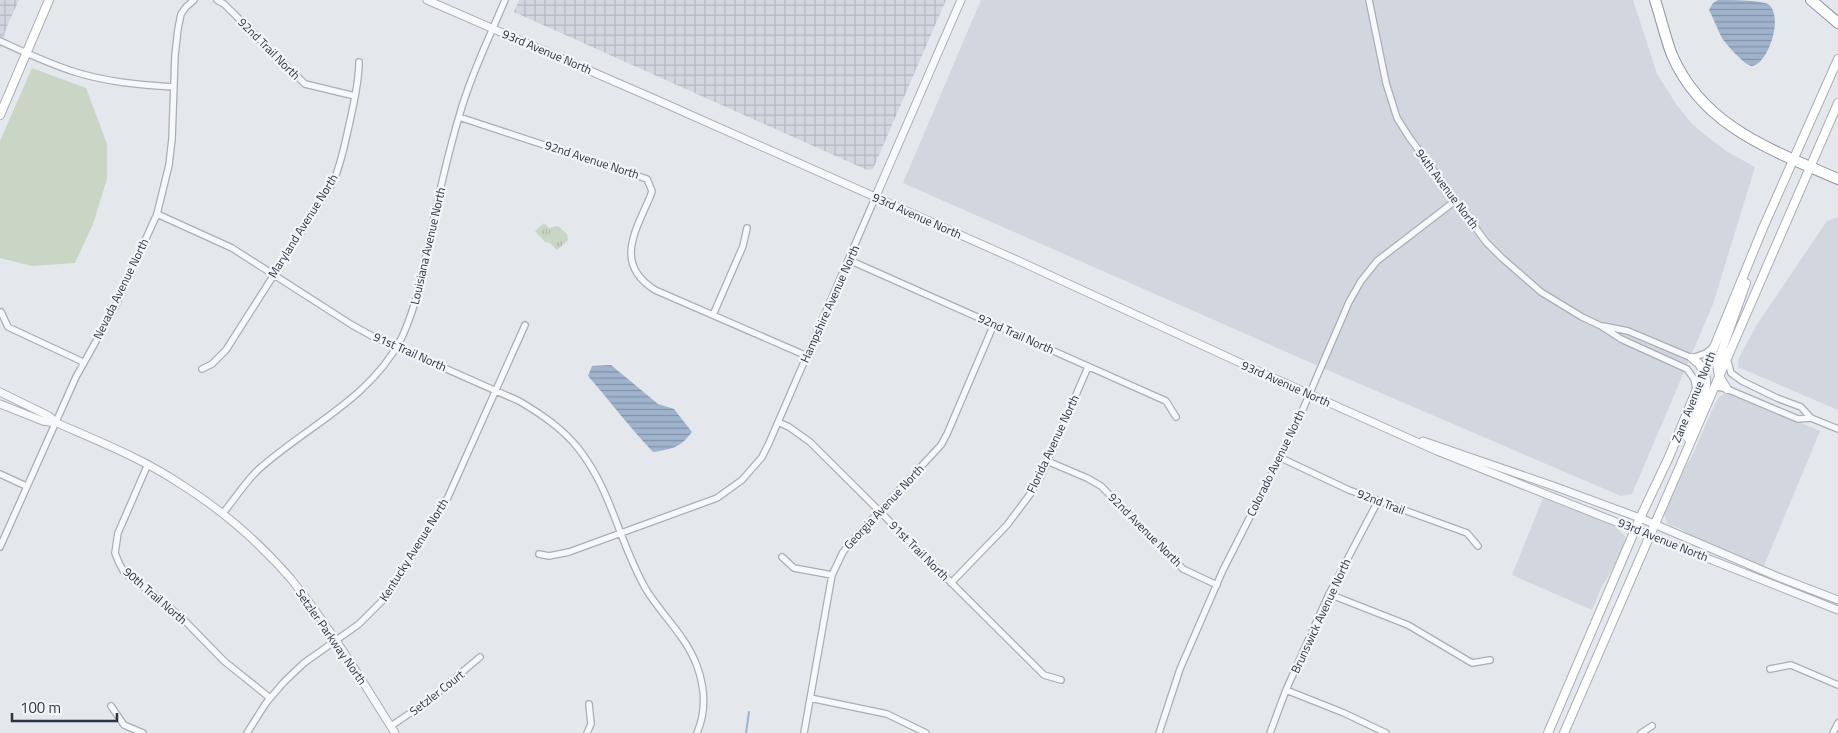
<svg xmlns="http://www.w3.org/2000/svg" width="1838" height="733" viewBox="0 0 1838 733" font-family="'Titillium Web',sans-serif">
<defs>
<pattern id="industrial-grid" width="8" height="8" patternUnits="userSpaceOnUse" patternTransform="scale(1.25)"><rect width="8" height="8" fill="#d2d6de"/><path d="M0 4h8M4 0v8" fill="none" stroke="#b4b8c0"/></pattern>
<pattern id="park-tufts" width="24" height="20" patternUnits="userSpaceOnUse" patternTransform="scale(1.25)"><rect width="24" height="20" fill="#c9d6c5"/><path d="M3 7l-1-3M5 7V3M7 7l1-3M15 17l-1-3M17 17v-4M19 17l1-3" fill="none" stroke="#adb8ab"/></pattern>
<pattern id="water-rules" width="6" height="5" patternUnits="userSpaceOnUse" patternTransform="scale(1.25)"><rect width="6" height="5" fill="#9fb4cc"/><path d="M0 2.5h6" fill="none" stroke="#8293a7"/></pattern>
</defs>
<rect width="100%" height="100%" fill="#e4e7ec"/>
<path fill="#d2d6de" d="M981,0h652l24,74 19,30 16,20 17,14 17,13 29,16 -42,137 -81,190 -11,2 -289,-124 -429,-189z
M1838,217v193l-100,-43 1,-9 17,-32 71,-105z
M1724,394h9l87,37 -57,137 -62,-25 -20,-14 -13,-5 -3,-7 -1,-5 13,-31 15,-25 22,-50 5,-9z
M1543,498l71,28 11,10 -2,15 -22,37 -9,22 -80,-35z"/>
<path fill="url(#industrial-grid)" d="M0,0h19l-12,26 -7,23z
M519,0h427l-73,169 -6,1 -353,-158z"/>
<path fill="#c9d6c5" d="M32,68l54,20 21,56v35l-14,45 -18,39 -43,3 -32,-8v-117z"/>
<path fill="url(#park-tufts)" d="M544,223l5,5 9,-2 9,8 1,6 -11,10 -7,-7 -5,-1 -10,-11z"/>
<path fill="url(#water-rules)" d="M1718,0c13,0 40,0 50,4 17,13 -1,61 -16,62 -7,0 -26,-22 -30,-28 -5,-9 -8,-19 -13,-28l4,-7z
M611,365l47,39 16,5 18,23c-12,16 -20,17 -39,20 -23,-24 -43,-51 -65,-76l4,-10z"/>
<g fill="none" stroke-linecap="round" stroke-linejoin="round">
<path stroke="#9fb4cc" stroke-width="2" d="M746,733l3,-21"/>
<g stroke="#a9aeb7" stroke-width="8">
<path id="minor" d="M217,0l7,4 81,80 50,12
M1369,0l17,83 11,35 12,19 77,105 16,16 39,34 41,25 19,9 20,13 66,30 7,10 2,10
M0,41c24,11 49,23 75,31 32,10 65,13 99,15
M459,117l188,62 5,12 -2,6c-15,35 -36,67 5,93l152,66
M157,214l75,34 120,77 20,11 147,65c22,13 43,27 59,47 35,44 41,96 69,143 16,25 40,47 50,75 8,22 9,46 0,67
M849,260l317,141 10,16
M1,312l7,15 75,35
M713,315l30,-69 4,-18
M1603,326l25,5 64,27 14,-5 7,-6
M1727,358l4,15 11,8 35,17 24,9 10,11 27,11
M202,369l10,-5 14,-14 107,-168c9,-20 12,-40 17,-61 4,-19 9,-39 9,-59
M1713,389l5,-2 9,2 71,30 13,-1
M778,422l11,5 21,15 234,233 17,5
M1281,458l68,32 118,43 11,13
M1047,461l40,17 14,8 82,83 34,16
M148,464l-30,69 -3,20 4,10 5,9 7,6 29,21 26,23 38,39 46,37
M0,474l26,12
M223,513c12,-14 22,-31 36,-44 48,-43 111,-70 142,-130 8,-16 13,-33 18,-50 13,-60 24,-120 42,-179 11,-38 29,-74 44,-110
M0,547l76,-170 39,-70 42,-93 12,-49 3,-26 3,-84 3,-26 3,-15 5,-7 8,-7
M539,554l10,2 20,-4 148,-54 25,-18 20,-23 7,-14 106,-245
M782,557l12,11 38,7
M951,583l56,-58 24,-32 10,-17 47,-109
M1329,594l79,31 64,38 18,-3
M1770,669l21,-4 47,20
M1286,690l58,23 42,20
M810,698l77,16 39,19
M111,706l13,19 19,8
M391,726l37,-25 52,-44
M247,733l19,-30 18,-21 20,-19 55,-39 26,-26 11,-15 52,-86 77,-172
M587,733l4,-9 -2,-20
M804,733l28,-158 11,-23 9,-11 89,-96 6,-11 47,-110
M1159,733l21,-64 43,-99 71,-140 55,-128 12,-21 16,-20 78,-60
M1270,733l16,-43 43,-96 49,-93
M1641,733l11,-7
M1833,733l5,-10"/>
</g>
<g stroke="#a9aeb7" stroke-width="9">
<path id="tertiary" d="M427,0l230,100 362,161 239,110 179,80 401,159
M875,198l86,-198
M0,392l49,24 8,7c41,18 84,35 122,60 42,26 80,59 112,96 39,48 71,102 104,154
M0,404l43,17 13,2
M1423,441l133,46 84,31 138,59 60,23"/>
</g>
<g stroke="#a9aeb7" stroke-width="10">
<path id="secondary" d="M0,115l49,-115
M1727,389l-8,-13 -2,-12 29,-81
M1688,438c6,-28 35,-59 4,-80
M1548,733l92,-215 29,-61 94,-229 75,-169
M1564,733l274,-630"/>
</g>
<g stroke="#8b94a3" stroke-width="12">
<path id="motorway" d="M1655,0c6,18 10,37 17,55 31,72 100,95 166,124
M1811,0l27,23"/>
</g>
<use href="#minor" stroke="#f7f8fa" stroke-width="5.5"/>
<use href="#tertiary" stroke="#f7f8fa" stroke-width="7"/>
<use href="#secondary" stroke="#fff" stroke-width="8"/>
<use href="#motorway" stroke="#fff" stroke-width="10"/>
</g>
<g text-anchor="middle" stroke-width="4.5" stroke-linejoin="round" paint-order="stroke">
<g font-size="12" fill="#2b3445" stroke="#f4f6f9">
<text transform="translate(269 49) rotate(45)" y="4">92nd Trail North</text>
<text transform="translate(547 52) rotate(23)" y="4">93rd Avenue North</text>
<text transform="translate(592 160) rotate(18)" y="4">92nd Avenue North</text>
<text transform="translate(1447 189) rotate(53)" y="4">94th Avenue North</text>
<text transform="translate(917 216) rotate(24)" y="4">93rd Avenue North</text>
<text transform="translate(303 226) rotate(-58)" y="4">Maryland Avenue North</text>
<text transform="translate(428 246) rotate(-77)" y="4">Louisiana Avenue North</text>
<text transform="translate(121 289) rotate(-64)" y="4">Nevada Avenue North</text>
<text transform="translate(830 304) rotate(-66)" y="4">Hampshire Avenue North</text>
<text transform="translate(1016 334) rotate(24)" y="4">92nd Trail North</text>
<text transform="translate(410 352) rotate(24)" y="4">91st Trail North</text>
<text transform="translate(1286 384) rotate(24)" y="4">93rd Avenue North</text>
<text transform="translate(1694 397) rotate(-68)" y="4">Zane Avenue North</text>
<text transform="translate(1053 444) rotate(-65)" y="4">Florida Avenue North</text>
<text transform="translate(1276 463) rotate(-64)" y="4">Colorado Avenue North</text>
<text transform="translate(1381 502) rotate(21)" y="4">92nd Trail</text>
<text transform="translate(884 507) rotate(-47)" y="4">Georgia Avenue North</text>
<text transform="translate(1145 530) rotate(45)" y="4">92nd Avenue North</text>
<text transform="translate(1663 540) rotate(22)" y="4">93rd Avenue North</text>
<text transform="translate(414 550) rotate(-58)" y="4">Kentucky Avenue North</text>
<text transform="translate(919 551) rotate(45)" y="4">91st Trail North</text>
<text transform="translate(155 596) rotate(41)" y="4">90th Trail North</text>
<text transform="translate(1321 616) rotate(-65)" y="4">Brunswick Avenue North</text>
<text transform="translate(331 637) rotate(55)" y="4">Setzler Parkway North</text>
<text transform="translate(437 693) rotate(-38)" y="4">Setzler Court</text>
</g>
</g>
<path d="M12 713v8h105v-8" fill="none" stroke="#2b3445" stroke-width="2.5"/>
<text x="20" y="713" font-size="15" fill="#2b3445" stroke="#f4f6f9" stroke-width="4" paint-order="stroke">100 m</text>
</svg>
